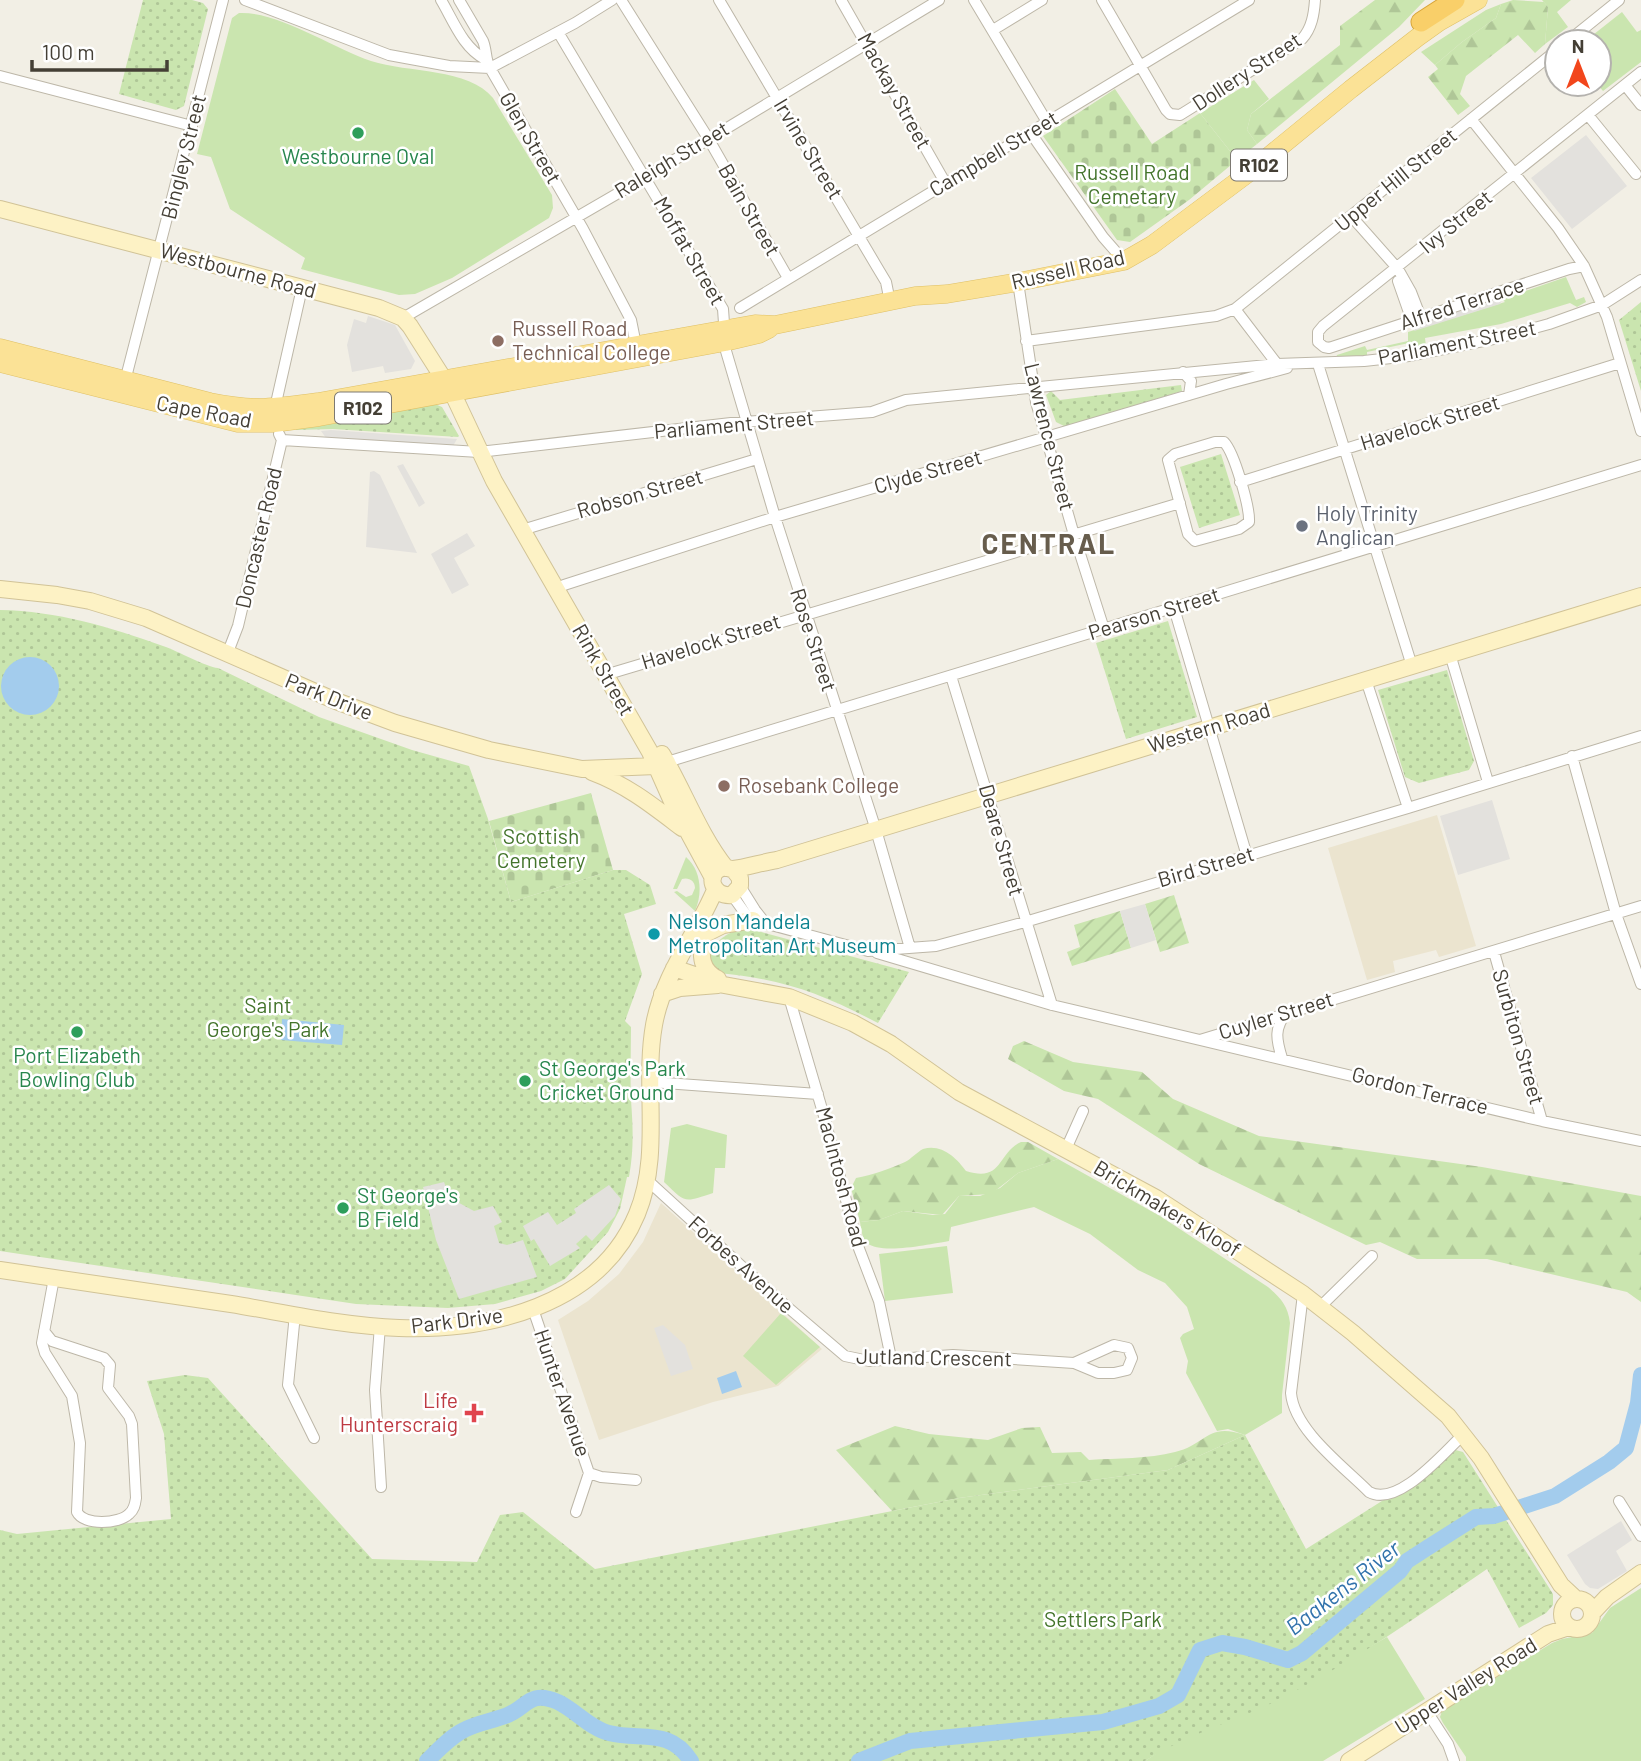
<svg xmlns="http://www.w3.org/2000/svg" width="1641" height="1761" viewBox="0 0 1641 1761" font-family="Barlow,sans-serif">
<defs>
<pattern id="forest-firs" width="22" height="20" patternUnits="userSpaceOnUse" patternTransform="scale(1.75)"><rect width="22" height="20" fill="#cae5af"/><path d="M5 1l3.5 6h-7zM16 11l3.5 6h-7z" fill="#afc697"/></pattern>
<pattern id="cemetery-stones" width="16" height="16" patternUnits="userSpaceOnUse" patternTransform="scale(1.75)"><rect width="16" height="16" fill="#cae5af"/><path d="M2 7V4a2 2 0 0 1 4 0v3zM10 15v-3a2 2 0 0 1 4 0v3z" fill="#afc697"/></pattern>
<pattern id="park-dots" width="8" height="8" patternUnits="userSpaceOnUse" patternTransform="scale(1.75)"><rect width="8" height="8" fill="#cae5af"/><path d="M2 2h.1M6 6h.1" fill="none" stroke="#afc697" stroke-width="1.8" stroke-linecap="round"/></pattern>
<pattern id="garden-furrows" width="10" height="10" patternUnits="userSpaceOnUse" patternTransform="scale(1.75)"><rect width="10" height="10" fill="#cae5af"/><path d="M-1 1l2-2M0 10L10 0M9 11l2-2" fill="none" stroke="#afc697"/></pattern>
</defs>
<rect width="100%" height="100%" fill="#f2efe5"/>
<path fill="#ebe4cf" d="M1437,815l39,131 -37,11 -3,-7 -43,11 2,11 -28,8 -39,-132z
M661,1203l161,146 -44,37 -65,16 -114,38 -41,-120 30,-19 31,-27 24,-32z"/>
<path fill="#cae5af" d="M1542,0h29l-14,12 11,15 -23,17 3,-37z
M1501,4l-5,14 -34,24 -27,23 -14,-13 65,-42z
M1622,12l15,20 4,-2v32l-38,29 -6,-7 2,-42h-15z
M239,13c39,-2 94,35 132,48 37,12 98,7 122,37l59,97 1,13 -4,10 -97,60 -37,16 -16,1 -98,-26 4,-11 -75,-49 -19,-52 -14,-3 35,-136z
M1254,80l15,19 -18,15 -4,16 10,14 -20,16 -37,-47z
M1566,277l10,23 8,-3 2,5 -9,5 -7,-4 -69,21 -76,14 1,8 -13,4 -4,-7 -42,9v4l-31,2 1,-3 28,-9 2,4 41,-9v-9l97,-30 -3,-3z
M686,857c15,13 17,36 9,54l-21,-19 3,-1 9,6 6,-2 3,-7c0,-7 -6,-11 -13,-9l-5,10h-4z
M687,1124l40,11 -2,33h-10l-2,25c-30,10 -27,10 -49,-11l7,-54z
M1058,1159l102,57 108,71c13,11 20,19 22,36l-8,72v18l-37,22 -17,-6 -11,2 -31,-58 2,-12 -8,-23 3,-4 11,-5 -7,-22 -22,-24 -27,-13 -48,-36 -56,-27 -83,20 -2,14c-18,3 -68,14 -82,2 -5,-5 -6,-14 -7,-21l19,-2 24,-9 30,4 12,-1 14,-18h21l20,-8 18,-15z
M947,1246l6,47 -68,8 -6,-47z
M781,1313l39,34 -44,38 -33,-29z
M1641,1588v173h-175v-4l-23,-34 -3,-6 2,-6 110,-68 10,-4 30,-6 18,-25z
M1387,1637l38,62 -102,62h-178l26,-17 108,-45z"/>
<path fill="url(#forest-firs)" d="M1375,0h50l-26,27 -142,117 -10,-14 4,-16 89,-69v-19z
M1513,0l31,2 4,5 -3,37 -10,9 -17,-18 -52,41 -6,18 10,12 -12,9 -30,-38 10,-8 -3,-4 27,-23 34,-24 5,-14z
M1024,1041l49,21 69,10 31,27 86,37 223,31 159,29v106l-14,-10 -140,-33h-70l-37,-17 -14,3 -167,-81 -101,-65 -34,-8 -56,-32 5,-13z
M1021,1142h7l30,17 -40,14 -27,21 -32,2 -17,19 -39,-4 -24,9 -19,2 -9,-34 5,-10c16,-3 34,-9 49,-16 6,-3 12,-10 18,-13 18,-6 34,9 43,22 37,12 31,-18 55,-29z
M895,1426l34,8 59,6 34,-12 18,-1 12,26 29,-1 8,8c28,-2 59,-1 86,-8 32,-7 31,-30 70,-17l-77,35 -209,28 -67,13 -56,-61z"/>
<path fill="url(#cemetery-stones)" d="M1115,89l37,55 48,-31 37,47 -48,40 -59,42 -13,-2 -74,-104z
M591,793l22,77 -102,32 -22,-81z"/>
<path fill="url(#park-dots)" d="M143,0h49l11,3 5,6 -24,97 -8,4 -57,-16z
M1641,302v89l-22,-71z
M1181,385l1,6 -116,36 -10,-5 -10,-27 5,-4 9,9z
M435,404l7,3 17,29 -1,1 -125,-8 -37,1v-2z
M1221,454l19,61 -41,13 -19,-61z
M0,610c57,1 110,17 163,36 15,5 43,21 55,22l101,49 93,33 57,16 19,53 23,83 102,-32h13l24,15 6,19 -32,10 18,60 -17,47 6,6c0,24 -1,49 0,73 2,28 3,49 -2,77h-2l-7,32 -12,23 -43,47 -24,12 -46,13 -47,4 -92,-4 -356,-53z
M1168,621l29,96 -71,22 -30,-96z
M1447,670l27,91 -5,9 -50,13 -14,-6 -27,-87z
M750,929l159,43 -31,51c-58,-30 -95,-44 -160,-50l-11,-17c12,-18 21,-26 43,-27z
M185,1375l23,3 164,181 105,3 23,-47 23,-3 72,57 364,-71 209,-28 77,-35 61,114 87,-55 55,-46 15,4 90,142v11l-7,8 -27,15 -32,-59c-67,46 -134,93 -207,130 -46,23 -91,34 -135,62h-1145v-231l17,4 154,-15 -7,-85 -17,-53z"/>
<path fill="url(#garden-furrows)" d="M1174,895l15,48 -29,9 -15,-48z
M1120,911l11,37 -59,18 -5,-14 13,-5 -6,-22z"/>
<path fill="#e3e1dd" d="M1586,135l41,51 -55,43 -41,-51z
M1504,295l-4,9 -86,27 4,-7z
M368,316l27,9 20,36 -4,8 -26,4 -2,-7 -31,6 -5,-27 7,-26 12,4z
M331,430l126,9 -4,7 -127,-8 -5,-7z
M403,464l22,39 -6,4 -22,-41z
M374,471l6,4 37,78 -51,-6 4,-75z
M467,533l8,13 -21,12 15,27 -17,9 -21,-40z
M1492,800l18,59 -52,16 -18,-59z
M1145,904l11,36 -25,8 -11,-37z
M444,1182l6,16 24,13 19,-5 9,16 -8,4 5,17 8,2 16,-5 14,37 -78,22 -23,-59 -13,-53z
M609,1185l12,14 -6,17 -23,25 -6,-6 -10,9 4,4 -30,18 -16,-27 -3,2 -8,-15 25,-14 9,13 19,-12 -2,-4z
M663,1325l22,20 8,24 -22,7 -17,-48z
M1621,1521l11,19 -16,11 11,20 -29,18 -8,-1 -5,-4 -18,-29z"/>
<path fill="#a3cced" d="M1 686a29 29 0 1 1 58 0a29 29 0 1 1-58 0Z
M282,1019l62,6 -2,20 -61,-5z
M736,1371l6,16 -20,7 -5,-16z"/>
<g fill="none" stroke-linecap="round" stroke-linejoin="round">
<path stroke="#a3cced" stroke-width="16" d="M427,1761c11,-11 23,-24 37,-31 13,-7 28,-9 41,-14 22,-7 23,-27 53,-14 17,8 33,27 51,31 32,8 60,-6 82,28
M859,1761l51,-20 193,-19 56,-16 19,-11 22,-45 22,-7 23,4 43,13 14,-7 98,-82 7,-10 20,-13 49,-31 18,-1 61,-20 54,-34 17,-14 12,-45 3,-28"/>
<g stroke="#bdb7a8" stroke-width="12">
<path id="street" d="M245,0l144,55 60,11 41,2 85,-45 37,-23
M441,0c12,20 22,48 44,59
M459,0l24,41c4,10 2,18 7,27l93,161 48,91 5,25
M621,0l87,138 80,140
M719,0l158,267 9,15 4,20
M841,0l105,184
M974,0l73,122
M1102,0l64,110 4,4 10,1 122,-76c10,-11 12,-25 13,-39
M993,30l49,-30
M558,32l165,277 3,42 49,166 101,313 34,118
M1567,42l52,-42
M0,76l192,50
M1625,85l16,20
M1588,115l48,59
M1471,119l87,109 26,38 23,51 34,114
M1030,132l73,105 21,24
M1352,217l46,52 13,23 10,26
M1584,266l-15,3 -240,79 -5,-1 -6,-5v-10l5,-6 318,-254
M1398,281l14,40
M1018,282l18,120 38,133 30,94
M740,308l509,-308
M1235,309l42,55
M403,318l243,-141 293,-177
M1026,341l190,-25 19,-7 322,-259
M1318,364l94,302
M1183,372l8,9 -2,14
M124,385l99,-385
M274,412l28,-124
M282,440l197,12 252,-29 141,-11 34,-12 371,-36 87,-3 45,-5 89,-18 51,-14 53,-19 39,-25
M1215,442h9c10,10 26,65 25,80l-10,7 -44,12 -7,-7 -20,-74 7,-6z
M1240,482l380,-119
M522,530l235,-71
M556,590l8,-5 211,-68 451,-133 61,-16
M1174,608l73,248
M228,652l10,-26 44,-186 -3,-6
M1450,654l38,128
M605,675l575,-172
M951,676l101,329
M1366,680l42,128
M1572,756l44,158 25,70
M667,762l974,-297
M740,886l15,24 11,14
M732,895l15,21 6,4 115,31 68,-5 89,-24 383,-114 233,-72
M1494,952l48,169
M877,953l175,52 148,35 441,-134
M789,997l35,119 34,130 21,55 12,57
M1200,1040l342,81 99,20
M1282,1058c-6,-19 -8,-30 5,-46
M651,1082l167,12
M1066,1149l17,-38
M646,1179l125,114 74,63 24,5 84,-6 121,8 24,10h16l13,-3 5,-12 -4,-10 -14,-3 -40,18
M1303,1294l-12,99c3,37 52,73 78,99 29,16 74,-39 95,-58
M1320,1307l52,-51
M533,1309l56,164 12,4 35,3
M295,1314l-7,71 26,53
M380,1326l-5,64 6,97
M44,1331l8,10 52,17 6,7 -2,23 21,28 3,8 4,74c-1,7 -2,12 -7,16 -10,10 -45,12 -52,-2l3,-69 -8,-47 -27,-43 -3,-10 12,-65
M1619,1501l22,35
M576,1512l13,-39
M1426,1710l22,34 6,17"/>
</g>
<g stroke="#d1c397" stroke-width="18">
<path id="secondary" d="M0,209l379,99 24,10 7,8 42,66 42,89 156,271 24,54 39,72
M0,589l57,6 33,6 56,17 190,83 59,22 94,27 93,19 74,-3 11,-4
M662,754c22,37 37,80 64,114
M592,772c35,13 61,34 90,56
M733,869l7,9v8l-8,9c-20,2 -27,-21 -10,-27 7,-2 4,1 11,1 11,-1 31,-7 44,-9l864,-264
M703,935l20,-10 30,-5
M702,937c-1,19 -2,33 16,42
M674,968l50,17 65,12 64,26 38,21 68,48 197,106 147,96 50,39 95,83 33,42 80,127 15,14
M662,994l18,-6 38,-3
M0,1270c77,11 154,23 231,34 55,9 112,22 168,24 90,3 200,-22 238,-114 25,-60 6,-127 17,-189 9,-50 42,-90 61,-135
M1562 1614a15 15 0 1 1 30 0a15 15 0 1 1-30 0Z
M1592,1613l15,-16 34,-24
M1349,1761l199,-127 21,-7"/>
</g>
<g stroke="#dfc066" stroke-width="19">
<path id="primary" d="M0,348l210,54c43,9 65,6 108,0l437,-78 20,1 140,-29 32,-2 71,-12 106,-21 28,-16 95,-71 104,-85 67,-52 21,-15 39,-22
M0,363l238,60h36l45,-6 406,-75 34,-8 10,-5"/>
</g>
<g stroke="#d8a53a" stroke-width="21">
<path id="highway" d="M1421,22l34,-22"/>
</g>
<use href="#street" stroke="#fff" stroke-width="10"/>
<use href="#secondary" stroke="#fdf2c5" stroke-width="16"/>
<use href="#primary" stroke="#fbe296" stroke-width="18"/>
<use href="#highway" stroke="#f9cf69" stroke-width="19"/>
</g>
<g fill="#2e9e5b" stroke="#fff" stroke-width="2.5">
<circle cx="358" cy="133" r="7"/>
<circle cx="77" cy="1032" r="7"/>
<circle cx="525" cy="1081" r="7"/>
<circle cx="343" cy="1208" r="7"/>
</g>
<g fill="#8d6e63" stroke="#fff" stroke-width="2.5">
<circle cx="498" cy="341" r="7"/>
<circle cx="724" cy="786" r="7"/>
</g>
<circle fill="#6b7280" stroke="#fff" stroke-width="2.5" cx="1302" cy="526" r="7"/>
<circle fill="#0f9aa8" stroke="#fff" stroke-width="2.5" cx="654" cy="934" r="7"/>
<path fill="#e0444e" stroke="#fff" stroke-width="2.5" d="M470.5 1402.5h7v7h7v7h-7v7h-7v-7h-7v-7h7z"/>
<g text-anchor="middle" stroke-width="5" stroke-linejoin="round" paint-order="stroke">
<g fill="#fff" stroke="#7c7972" stroke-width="2">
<rect x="1231" y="149.5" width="56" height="31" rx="5"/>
<rect x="335" y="392.5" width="56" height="31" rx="5"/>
</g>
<g font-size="19" font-weight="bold" fill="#443f35">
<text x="1259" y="172">R102</text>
<text x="363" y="415">R102</text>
</g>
<g font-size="21" fill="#443f35" stroke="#fff">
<text transform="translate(1247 72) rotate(-33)" y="7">Dollery Street</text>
<text transform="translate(894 91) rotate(61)" y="7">Mackay Street</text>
<text transform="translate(530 138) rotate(60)" y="7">Glen Street</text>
<text transform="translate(808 149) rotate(59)" y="7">Irvine Street</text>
<text transform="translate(994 154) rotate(-31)" y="7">Campbell Street</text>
<text transform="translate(184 157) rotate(-76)" y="7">Bingley Street</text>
<text transform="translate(672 160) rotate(-31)" y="7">Raleigh Street</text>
<text transform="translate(1396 180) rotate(-39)" y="7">Upper Hill Street</text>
<text transform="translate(749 210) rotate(60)" y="7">Bain Street</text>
<text transform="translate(1456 222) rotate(-39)" y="7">Ivy Street</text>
<text transform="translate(689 251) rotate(60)" y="7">Moffat Street</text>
<text transform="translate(1068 270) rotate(-13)" y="7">Russell Road</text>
<text transform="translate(238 271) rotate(15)" y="7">Westbourne Road</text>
<text transform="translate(1462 304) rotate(-18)" y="7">Alfred Terrace</text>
<text transform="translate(1457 343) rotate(-11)" y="7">Parliament Street</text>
<text transform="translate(204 412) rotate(11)" y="7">Cape Road</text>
<text transform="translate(1430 423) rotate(-17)" y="7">Havelock Street</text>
<text transform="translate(734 425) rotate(-5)" y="7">Parliament Street</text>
<text transform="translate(1049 437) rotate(76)" y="7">Lawrence Street</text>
<text transform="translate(928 472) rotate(-16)" y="7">Clyde Street</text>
<text transform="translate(640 494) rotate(-16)" y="7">Robson Street</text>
<text transform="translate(259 538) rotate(-77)" y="7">Doncaster Road</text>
<text transform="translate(1154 614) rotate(-17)" y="7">Pearson Street</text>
<text transform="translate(813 640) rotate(72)" y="7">Rose Street</text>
<text transform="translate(711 642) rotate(-17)" y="7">Havelock Street</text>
<text transform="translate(603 670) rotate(60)" y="7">Rink Street</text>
<text transform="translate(329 697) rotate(22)" y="7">Park Drive</text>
<text transform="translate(1209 728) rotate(-17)" y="7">Western Road</text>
<text transform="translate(1001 840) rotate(74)" y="7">Deare Street</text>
<text transform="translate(1206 867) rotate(-16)" y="7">Bird Street</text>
<text transform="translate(1276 1016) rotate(-17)" y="7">Cuyler Street</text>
<text transform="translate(1518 1037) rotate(74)" y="7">Surbiton Street</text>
<text transform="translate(1420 1091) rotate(14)" y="7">Gordon Terrace</text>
<text transform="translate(841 1177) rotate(75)" y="7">MacIntosh Road</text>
<text transform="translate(1167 1209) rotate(31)" y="7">Brickmakers Kloof</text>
<text transform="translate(741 1265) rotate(42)" y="7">Forbes Avenue</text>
<text transform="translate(457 1321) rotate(-7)" y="7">Park Drive</text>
<text transform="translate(934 1358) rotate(1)" y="7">Jutland Crescent</text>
<text transform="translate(562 1393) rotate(71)" y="7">Hunter Avenue</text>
<text transform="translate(1466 1686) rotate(-32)" y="7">Upper Valley Road</text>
</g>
<g font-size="21" fill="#27864d" stroke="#fff">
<text x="358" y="164">Westbourne Oval</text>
<text x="77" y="1063">Port Elizabeth<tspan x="77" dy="24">Bowling Club</tspan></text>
<text x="539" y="1076" text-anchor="start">St George's Park<tspan x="539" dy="24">Cricket Ground</tspan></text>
<text x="357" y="1203" text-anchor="start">St George's<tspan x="357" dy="24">B Field</tspan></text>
</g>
<g font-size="21" fill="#43742b" stroke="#fff">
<text x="1132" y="180">Russell Road<tspan x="1132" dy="24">Cemetary</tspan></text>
<text x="541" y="844">Scottish<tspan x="541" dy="24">Cemetery</tspan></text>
<text x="268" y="1013">Saint<tspan x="268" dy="24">George's Park</tspan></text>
<text x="1103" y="1627">Settlers Park</text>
</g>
<g font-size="21" fill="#785e54" stroke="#fff" text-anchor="start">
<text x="512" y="336">Russell Road<tspan x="512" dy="24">Technical College</tspan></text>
<text x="738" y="793">Rosebank College</text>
</g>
<g font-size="21" fill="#5b616d" stroke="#fff" text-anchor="start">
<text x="1316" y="521">Holy Trinity<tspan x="1316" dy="24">Anglican</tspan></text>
</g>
<g font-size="21" fill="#0d838f" stroke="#fff" text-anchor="start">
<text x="668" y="929">Nelson Mandela<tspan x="668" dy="24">Metropolitan Art Museum</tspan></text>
</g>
<g font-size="21" fill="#be3a42" stroke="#fff" text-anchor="end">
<text x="458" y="1408">Life<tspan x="458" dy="24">Hunterscraig</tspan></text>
</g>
<g font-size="23" font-style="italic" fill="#3273ac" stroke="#fff">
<text transform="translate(1343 1588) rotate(-38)" y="8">Baakens River</text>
</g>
<g font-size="28" font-weight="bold" letter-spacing="2" fill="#675d4d" stroke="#fff">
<text x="1049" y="554">CENTRAL</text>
</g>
</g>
<g transform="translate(1578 63)"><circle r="33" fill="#ffffff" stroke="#b4b2ae" stroke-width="2"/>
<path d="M0-5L12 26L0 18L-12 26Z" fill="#f2461c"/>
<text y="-10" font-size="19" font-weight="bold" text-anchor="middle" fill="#443f35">N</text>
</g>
<path d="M32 60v10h135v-10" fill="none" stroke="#443f35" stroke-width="3.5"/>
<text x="42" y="60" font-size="21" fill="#443f35" stroke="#ffffff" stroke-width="5" paint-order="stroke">100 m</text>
</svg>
